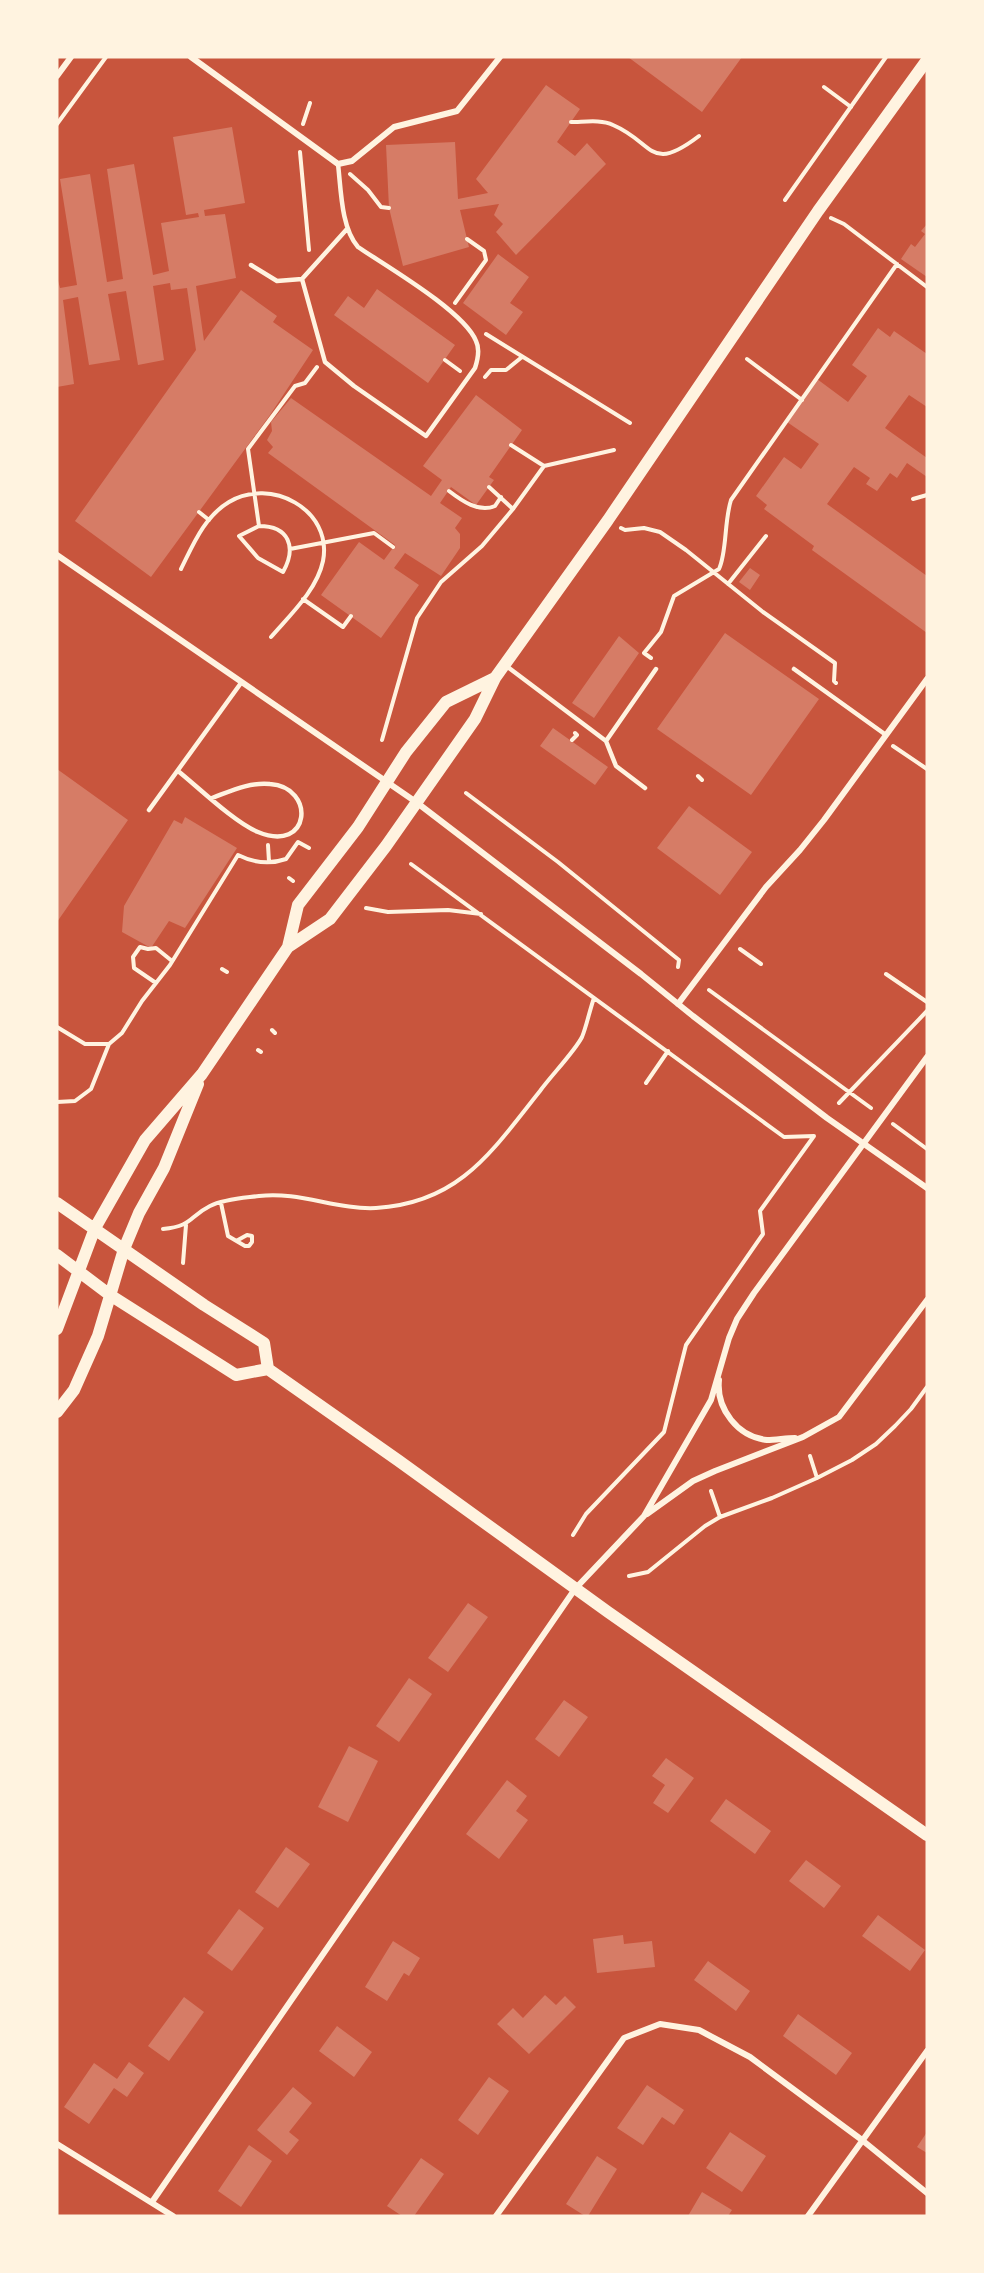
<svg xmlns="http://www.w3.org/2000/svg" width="984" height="2273" viewBox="0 0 984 2273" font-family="Signika,sans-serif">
<rect width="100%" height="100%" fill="#c8553d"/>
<path fill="#d67c66" d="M628,57h114l-40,55z
M546,85l34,24 -23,33 18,14 12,-13 19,21 -90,91 -20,-23 7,-8 -9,-9 5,-11 -39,6 9,37 -66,19 -14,-58 -3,-63 69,-3 3,57 30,-6 -12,-14z
M232,127l13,76 -41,7 1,6 20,-2 11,64 -40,8 8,55 37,-51 36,26 -4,6 40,28 -43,65 -119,162 -76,-56 121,-171 -9,-62 -16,2 -1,-7 -17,3 11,74 -26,5 -12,-74 -18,3 12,66 -31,5 -11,-68 -15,3 11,84 -17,3v-110l3,11 17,-3 -17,-106 30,-5 17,108 16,-3 -16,-110 27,-5 19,111 16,-4 -8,-48 38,-6 -1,-4 -12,2 -13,-78z
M927,224v53l-26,-18 10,-15 4,3 10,-13 -4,-3z
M498,254l31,23 -19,26 13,9 -17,23 -43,-32z
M377,289l78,56 -27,38 -94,-68 14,-19 16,12z
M878,328l12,9 4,-6 33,23v53l-18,-12 -24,33 42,30v19l-20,-14 -10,15 -7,-5 -13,18 -11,-7 4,-6 -16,-11 -27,37 100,72v57l-115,-83 2,-4 -50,-37 3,-4 -11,-9 28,-39 17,12 18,-25 -32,-22 30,-43 31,23 19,-26 -15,-11z
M476,395l46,35 -33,47 5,3 -18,25 -25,-18 -11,16 22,15 -7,10 5,6v14l-19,28 -36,-23 -11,15 25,17 -38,53 -60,-43 38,-53 25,18 11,-15 -127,-92 5,-6 -6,-7 5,-9 -1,-9 20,-24 140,98 11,-16 -19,-14z
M750,568l10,7 -10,15 -11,-8z
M725,633l94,66 -68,96 -94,-66z
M619,636l20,17 -45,65 -22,-15z
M553,728l55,39 -13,18 -55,-39z
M57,769l71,51 -71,102z
M689,806l63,46 -32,43 -63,-47z
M185,817l52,31 -52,80 -16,-7 -18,27 -29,-16 2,-26 50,-86 8,4z
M468,1603l20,14 -40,55 -20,-14z
M409,1678l23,16 -33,48 -23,-16z
M564,1700l24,17 -29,40 -24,-18z
M349,1746l29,15 -30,61 -30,-15z
M666,1758l28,20 -26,35 -15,-10 12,-18 -13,-9z
M507,1780l20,16 -11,15 12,9 -29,39 -33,-25z
M726,1799l45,32 -16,23 -45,-33z
M286,1847l24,17 -32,44 -23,-16z
M806,1860l35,26 -17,22 -35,-27z
M239,1909l25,19 -32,43 -25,-18z
M878,1915l47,35 -15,21 -48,-35z
M623,1935l1,9 28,-3 3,26 -58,6 -4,-34z
M393,1941l27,17 -11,18 -5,-3 -17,28 -22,-14z
M708,1961l42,30 -14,20 -42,-31z
M545,1995l11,10 9,-9 11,11 -47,47 -32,-30 16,-16 10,10z
M184,1997l20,15 -35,49 -21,-15z
M798,2014l54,39 -16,22 -53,-39z
M337,2026l35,26 -18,25 -35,-26z
M129,2062l15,11 -17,24 -13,-9 -25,36 -25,-17 30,-44 23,16z
M489,2077l20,14 -31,44 -20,-15z
M647,2085l37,25 -10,15 -12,-8 -19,28 -26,-17z
M293,2087l19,16 -23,29 10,8 -12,15 -30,-25z
M730,2132l36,24 -24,36 -36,-24z
M927,2132v21l-10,-6z
M249,2145l23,16 -31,46 -23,-16z
M597,2156l20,13 -29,47h-3l-19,-12z
M421,2158l23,16 -30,42h-12l-15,-10z
M702,2192l30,18 -4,6h-40z"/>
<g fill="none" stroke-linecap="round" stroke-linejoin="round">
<path stroke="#fff3e0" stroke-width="4" d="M824,87l27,20
M571,122c13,0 30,-3 42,3 42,18 36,49 86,11
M57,124l49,-67
M303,124l7,-21
M300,152l9,98
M350,174l18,16 13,17 8,1
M785,200l101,-143
M831,218l13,6 83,63
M455,303l31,-43 -2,-9 -17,-12
M486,334l144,89
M747,359l55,41
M445,360l15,11
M485,377l6,-7h15l16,-13
M511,445l33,21 70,-16
M489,487l24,22 31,-43
M449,491c13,10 30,22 46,15l6,-9
M913,499l14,-4
M199,512l10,8
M259,526l-20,10 19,22 25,14c14,-25 6,-46 -24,-46l-11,-77 47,-63 10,-3 12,-16
M621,528l4,2 19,-2 16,4 26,18 77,62 72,51 -1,18 2,2
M290,549l84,-16 19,14
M181,569c12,-24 23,-52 48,-67 41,-25 104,7 94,59 -6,29 -33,54 -52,76
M728,584l38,-48
M303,599l40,28 8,-11
M651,658l-7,-5 17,-21 13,-36 45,-27c8,-17 5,-47 12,-69l166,-236
M382,740l35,-122 24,-36 41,-36 31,-37
M572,740l5,-5 -2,-2
M893,746l34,23
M698,776l4,4
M466,793l92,69 121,98 -1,7
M268,845l1,17
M411,864l373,273 30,-1 -54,75 3,23 -77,111 -22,87 -78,82 -13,21
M289,878l4,3
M366,908l22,4 60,-2 33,4
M740,949l21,15
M222,969l5,3
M886,974l41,28
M156,983l-22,-15 -1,-11 7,-10 8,2 8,-1 16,13
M709,990l162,118
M57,1027l28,17h24
M272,1030l3,3
M258,1050l3,2
M646,1083l22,-32
M57,1102l18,-1 16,-12 18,-45 13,-11 20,-32 28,-36 68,-110c16,8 31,10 48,4l12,-17 11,6
M839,1103l88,-92
M893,1124l34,25
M221,1203l7,33 17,10h4l3,-4v-6l-5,-1 -9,5
M163,1229c30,-3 25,-12 47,-23 14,-7 34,-8 49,-10 40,-5 78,14 117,12 84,-5 116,-57 164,-117 10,-14 35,-40 42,-54 4,-9 8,-28 12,-39
M183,1263l3,-38
M810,1456l7,22
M711,1491l9,26
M629,1576l19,-4 57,-46 15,-9 52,-19 45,-20 35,-18 24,-16 19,-18 16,-17 16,-22"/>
<path stroke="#fff3e0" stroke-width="4.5" d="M251,265l26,16 25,-2 45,-50
M302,279l23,83 29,24 72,50 49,-68c3,-9 5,-19 1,-27 -12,-30 -90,-75 -118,-94 -17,-19 -17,-58 -20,-83
M505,665l101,76 10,25 29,22
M794,669l92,66
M606,741l50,-72
M178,771c20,16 57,52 80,61 53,22 58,-45 12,-48 -21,-2 -39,7 -58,14
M149,810l92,-127"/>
<path stroke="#fff3e0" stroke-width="6" d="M191,57l147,107 14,-3 42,-34 63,-16 43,-54
M57,76l14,-19
M57,555l359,247 225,172 52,42 134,102 100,70
M678,1004l88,-117 34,-37 24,-30 103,-141
M719,1380c-3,29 19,57 48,60 9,0 19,-2 28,-2
M647,1514l46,-33 22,-10 88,-34 36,-20 88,-117
M57,2144l116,72
M152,2202l423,-613 69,-73 67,-116 18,-62 8,-19 17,-26 173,-236
M496,2216l128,-178 36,-14 39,6 51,27 112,83 65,53
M808,2216l119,-165"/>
<path stroke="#fff3e0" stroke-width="12" d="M288,947l42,-28 56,-73 89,-127 20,-41 113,-158 210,-309 109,-151
M57,1203l147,102 60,38 4,26
M57,1255l53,40 126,80 32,-6 131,92 209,151 319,223
M57,1329l38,-101 50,-88 57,-66 86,-127 10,-42 60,-78 48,-75 40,-50 49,-24
M57,1412l17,-22 24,-54 26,-87 15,-36 25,-45 34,-84"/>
</g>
<rect width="984" height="2273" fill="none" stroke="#fff3e0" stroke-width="117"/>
</svg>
